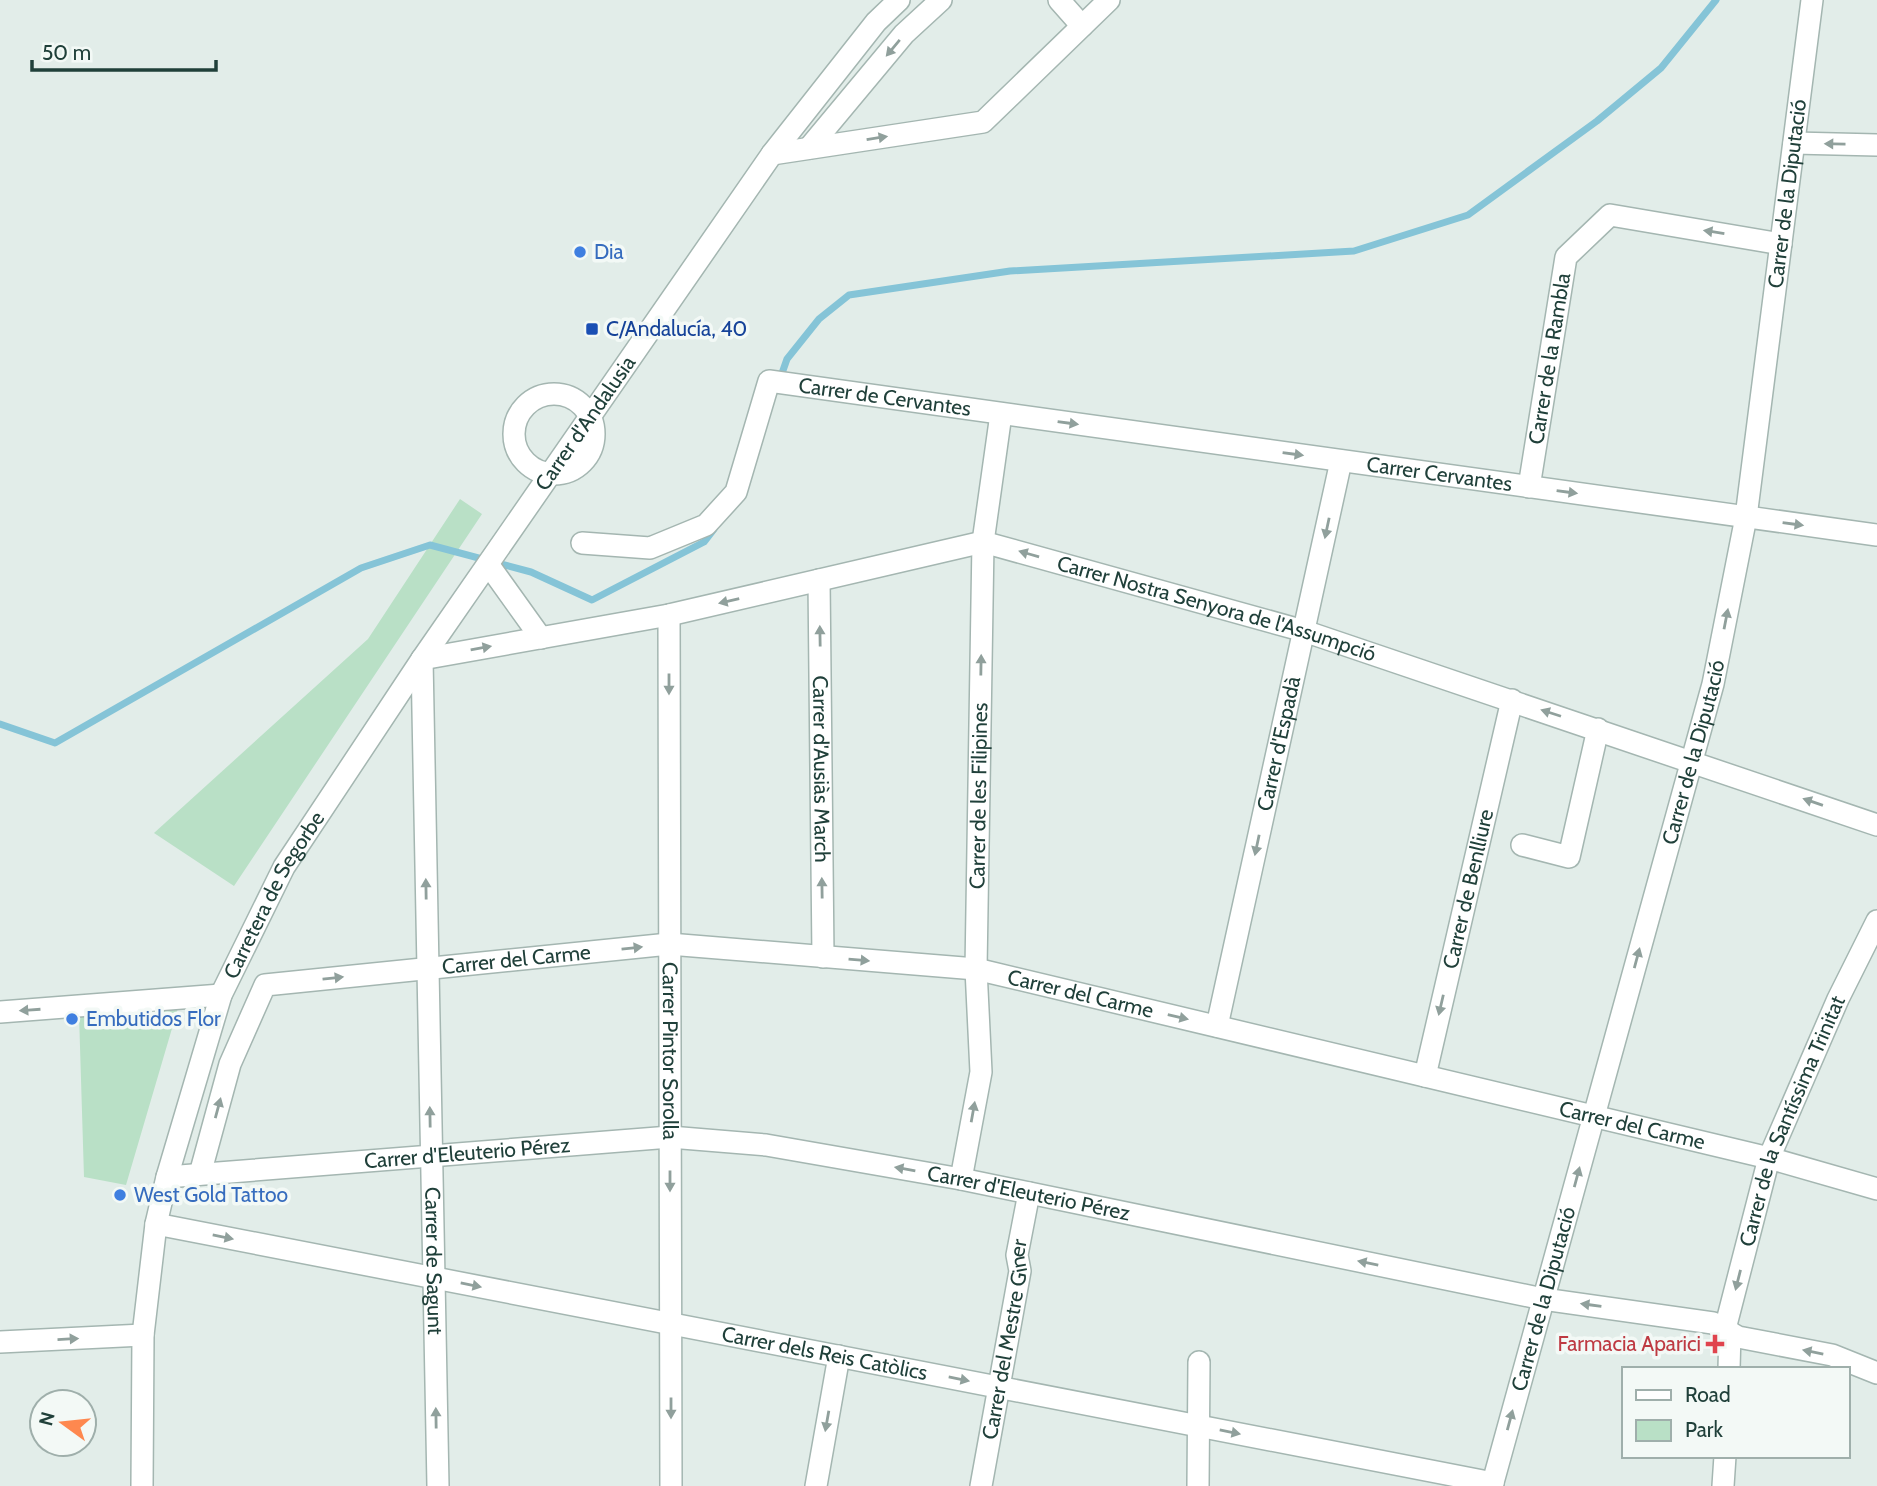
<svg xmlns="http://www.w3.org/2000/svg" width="1877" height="1486" viewBox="0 0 1877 1486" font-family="Cabin,sans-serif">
<rect width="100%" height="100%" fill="#e2ede9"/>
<path fill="#b9e0c6" d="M460,499l22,15 -248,372 -80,-53 214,-194z
M178,1008l-52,177 -42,-8 -5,-163z"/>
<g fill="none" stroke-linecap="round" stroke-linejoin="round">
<path stroke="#85c4d7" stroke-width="7" d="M780,379l7,-20 32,-40 30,-24 161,-24 344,-20 114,-36 129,-94 64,-53 55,-68
M0,724l55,19 306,-175 69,-23 101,27 61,28 112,-58 10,-13"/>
<g stroke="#a4b6b1" stroke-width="24">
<g id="minor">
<path d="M1059,0l23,26"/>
<path d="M1794,143l83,2"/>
<path d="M809,148l95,-114 37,-34"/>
<path d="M772,154l211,-32 126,-122"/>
<circle cx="554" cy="434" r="40"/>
<path id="s1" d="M1529,487l37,-230 44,-42 171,29"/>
<path id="s2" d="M582,543l68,5 56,-23 30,-33 33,-111 1108,154"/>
<path d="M488,564l53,74"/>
<path id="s3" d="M819,580l4,377"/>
<path id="s4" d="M669,615l2,871"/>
<path id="s5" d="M422,659l247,-44 314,-73 321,89 573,194"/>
<path id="s6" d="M422,659l16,827"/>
<path d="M1522,845l47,12 29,-128"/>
<path d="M0,1012l221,-17"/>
<path id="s7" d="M1217,1026l124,-565"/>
<path id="s8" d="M1425,1076l87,-376"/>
<path id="s9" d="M200,1174l30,-110 35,-79 404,-41 307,25 793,189 108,31"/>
<path id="s10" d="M167,1177l503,-40 96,8 195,34 582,120 170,24 25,14 94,18 45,18"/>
<path id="s11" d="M961,1179l20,-107 -5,-103 7,-427 18,-128"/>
<path id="s12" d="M156,1224l1337,259"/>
<path id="s13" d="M1725,1329l44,-171 69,-159 39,-78"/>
<path d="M0,1342l143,-7"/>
<path d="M1729,1369l1,-37"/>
<path id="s14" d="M142,1486l1,-151 13,-111 11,-47 54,-182 63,-128 138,-208 350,-505 104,-132 23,-22"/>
<path d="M816,1486l23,-130"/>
<path id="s15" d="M981,1486l39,-215 -3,-16 12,-62"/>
<path d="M1198,1486l1,-124"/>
<path id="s16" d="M1492,1486l221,-802 33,-167 66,-517"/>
<path d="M1723,1486l2,-30"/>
</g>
</g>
<use href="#minor" stroke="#fff" stroke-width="21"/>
</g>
<defs><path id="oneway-solid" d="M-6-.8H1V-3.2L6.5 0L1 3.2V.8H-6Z" transform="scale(1.75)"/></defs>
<g fill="#90a09c">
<use href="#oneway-solid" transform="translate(893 48) rotate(130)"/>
<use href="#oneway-solid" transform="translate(877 138) rotate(-9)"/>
<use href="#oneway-solid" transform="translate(1835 144) rotate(-179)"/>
<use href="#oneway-solid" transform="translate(1714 232) rotate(-171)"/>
<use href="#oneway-solid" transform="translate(1068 423) rotate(8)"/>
<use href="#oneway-solid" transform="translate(1293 454) rotate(8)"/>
<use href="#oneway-solid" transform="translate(1567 492) rotate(8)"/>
<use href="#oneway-solid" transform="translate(1793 524) rotate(8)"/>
<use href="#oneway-solid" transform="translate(1327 528) rotate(102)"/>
<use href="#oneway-solid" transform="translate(1029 554) rotate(-164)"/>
<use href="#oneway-solid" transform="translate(729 601) rotate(167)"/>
<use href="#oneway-solid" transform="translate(1726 619) rotate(-79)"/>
<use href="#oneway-solid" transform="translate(820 636) rotate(-91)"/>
<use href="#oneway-solid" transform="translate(481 648) rotate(-10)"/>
<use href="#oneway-solid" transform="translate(981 665) rotate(-89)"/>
<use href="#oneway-solid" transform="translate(669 684) rotate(90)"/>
<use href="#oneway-solid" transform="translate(1551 713) rotate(-162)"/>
<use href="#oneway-solid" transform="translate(1813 802) rotate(-161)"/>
<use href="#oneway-solid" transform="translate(1257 845) rotate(102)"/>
<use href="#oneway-solid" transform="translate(822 888) rotate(-91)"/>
<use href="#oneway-solid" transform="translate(426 889) rotate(-91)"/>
<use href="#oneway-solid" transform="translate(632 948) rotate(-6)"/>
<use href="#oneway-solid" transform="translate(1637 958) rotate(-75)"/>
<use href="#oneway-solid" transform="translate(859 960) rotate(5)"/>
<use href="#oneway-solid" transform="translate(333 978) rotate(-6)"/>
<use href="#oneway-solid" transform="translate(1441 1005) rotate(103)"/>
<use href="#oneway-solid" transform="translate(30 1010) rotate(176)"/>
<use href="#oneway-solid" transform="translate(1178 1017) rotate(13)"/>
<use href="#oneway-solid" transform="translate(218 1108) rotate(-75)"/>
<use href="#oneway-solid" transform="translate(973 1112) rotate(-80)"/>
<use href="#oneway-solid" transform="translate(430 1117) rotate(-91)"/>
<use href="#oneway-solid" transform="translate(905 1169) rotate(-170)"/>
<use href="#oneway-solid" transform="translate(1577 1177) rotate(-75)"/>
<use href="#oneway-solid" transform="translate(670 1181) rotate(90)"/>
<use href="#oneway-solid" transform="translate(223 1237) rotate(11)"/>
<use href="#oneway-solid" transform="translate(1368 1263) rotate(-168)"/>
<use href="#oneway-solid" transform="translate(1738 1280) rotate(104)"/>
<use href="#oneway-solid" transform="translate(471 1285) rotate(11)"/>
<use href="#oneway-solid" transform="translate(1591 1305) rotate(-172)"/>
<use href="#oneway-solid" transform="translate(68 1339) rotate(-3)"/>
<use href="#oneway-solid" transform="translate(1813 1352) rotate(-169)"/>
<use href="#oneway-solid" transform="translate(959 1379) rotate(11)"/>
<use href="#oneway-solid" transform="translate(671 1408) rotate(90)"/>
<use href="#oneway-solid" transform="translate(436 1418) rotate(-91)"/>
<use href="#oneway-solid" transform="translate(1510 1420) rotate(-75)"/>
<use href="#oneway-solid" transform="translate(827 1421) rotate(100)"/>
<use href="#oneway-solid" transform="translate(1230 1432) rotate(11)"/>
</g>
<g fill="#3f7fe0" stroke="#f3f9f6" stroke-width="2.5">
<circle cx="580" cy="252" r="7"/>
<circle cx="72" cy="1019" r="7"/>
<circle cx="120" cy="1195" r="7"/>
</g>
<rect fill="#1a4fb4" stroke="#f3f9f6" stroke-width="2.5" x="585" y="322" width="14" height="14" rx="3.5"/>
<path fill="#e0444e" stroke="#f3f9f6" stroke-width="2.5" d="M1711.5 1333.5h7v7h7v7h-7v7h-7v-7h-7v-7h7z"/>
<g text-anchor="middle" stroke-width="7" stroke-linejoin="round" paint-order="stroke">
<g font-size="21" fill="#20403a" stroke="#f3f9f6">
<text dy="7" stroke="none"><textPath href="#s16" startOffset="1328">Carrer de la Diputació</textPath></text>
<text dy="7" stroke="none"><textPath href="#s1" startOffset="130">Carrer de la Rambla</textPath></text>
<text dy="7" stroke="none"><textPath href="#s2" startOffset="406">Carrer de Cervantes</textPath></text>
<text dy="7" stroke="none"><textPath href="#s14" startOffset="1180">Carrer d'Andalusia</textPath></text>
<text dy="7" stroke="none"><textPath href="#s2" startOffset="966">Carrer Cervantes</textPath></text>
<text dy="7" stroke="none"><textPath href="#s5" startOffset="816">Carrer Nostra Senyora de l'Assumpció</textPath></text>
<text dy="7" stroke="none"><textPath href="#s7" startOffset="289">Carrer d'Espadà</textPath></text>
<text dy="7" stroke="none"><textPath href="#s16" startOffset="761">Carrer de la Diputació</textPath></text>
<text dy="7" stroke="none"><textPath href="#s3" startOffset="189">Carrer d'Ausiàs March</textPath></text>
<text dy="7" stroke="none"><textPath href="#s11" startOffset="385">Carrer de les Filipines</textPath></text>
<text dy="7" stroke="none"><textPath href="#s8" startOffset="192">Carrer de Benlliure</textPath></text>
<text dy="7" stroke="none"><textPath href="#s14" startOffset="614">Carretera de Segorbe</textPath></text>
<text dy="7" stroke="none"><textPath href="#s9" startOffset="453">Carrer del Carme</textPath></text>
<text dy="7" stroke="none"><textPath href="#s9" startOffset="1022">Carrer del Carme</textPath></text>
<text dy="7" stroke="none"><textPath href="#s4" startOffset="436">Carrer Pintor Sorolla</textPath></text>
<text dy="7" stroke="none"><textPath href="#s13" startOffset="219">Carrer de la Santíssima Trinitat</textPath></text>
<text dy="7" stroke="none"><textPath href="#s9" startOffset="1589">Carrer del Carme</textPath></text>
<text dy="7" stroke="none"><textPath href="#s10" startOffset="301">Carrer d'Eleuterio Pérez</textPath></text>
<text dy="7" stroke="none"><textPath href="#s10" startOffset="868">Carrer d'Eleuterio Pérez</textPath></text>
<text dy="7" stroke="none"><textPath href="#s6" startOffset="602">Carrer de Sagunt</textPath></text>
<text dy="7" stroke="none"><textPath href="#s16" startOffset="194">Carrer de la Diputació</textPath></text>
<text dy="7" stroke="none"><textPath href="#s15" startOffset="149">Carrer del Mestre Giner</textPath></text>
<text dy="7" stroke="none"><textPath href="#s12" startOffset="681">Carrer dels Reis Catòlics</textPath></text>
</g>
<g font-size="21" fill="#366cbe" stroke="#f3f9f6" text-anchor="start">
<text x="594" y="259">Dia</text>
<text x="86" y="1026">Embutidos Flor</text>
<text x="134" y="1202">West Gold Tattoo</text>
</g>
<g font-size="21" fill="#164399" stroke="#f3f9f6" text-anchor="start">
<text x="606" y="336">C/Andalucía, 40</text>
</g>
<g font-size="21" fill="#be3a42" stroke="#f3f9f6" text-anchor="end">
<text x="1701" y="1351">Farmacia Aparici</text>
</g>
</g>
<rect x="1622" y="1367" width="228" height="91" fill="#f3f9f6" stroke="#9fafab" stroke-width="2"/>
<rect x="1636" y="1390" width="35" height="10" fill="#ffffff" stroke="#9fafab" stroke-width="2"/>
<text x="1685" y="1402" font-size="21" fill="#20403a">Road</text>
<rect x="1636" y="1420" width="35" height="21" fill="#b9e0c6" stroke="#9fafab" stroke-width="2"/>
<text x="1685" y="1437" font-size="21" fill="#20403a">Park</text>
<g transform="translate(63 1423) rotate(285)"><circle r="33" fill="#f3f9f6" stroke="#9fafab" stroke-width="2"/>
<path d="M0-5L12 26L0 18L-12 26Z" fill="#fe884f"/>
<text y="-10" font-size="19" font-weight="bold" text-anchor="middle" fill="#20403a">N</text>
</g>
<path d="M32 60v10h184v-10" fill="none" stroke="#20403a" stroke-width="3.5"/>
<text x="42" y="60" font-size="21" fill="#20403a" stroke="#f3f9f6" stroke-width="5" paint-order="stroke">50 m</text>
</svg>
